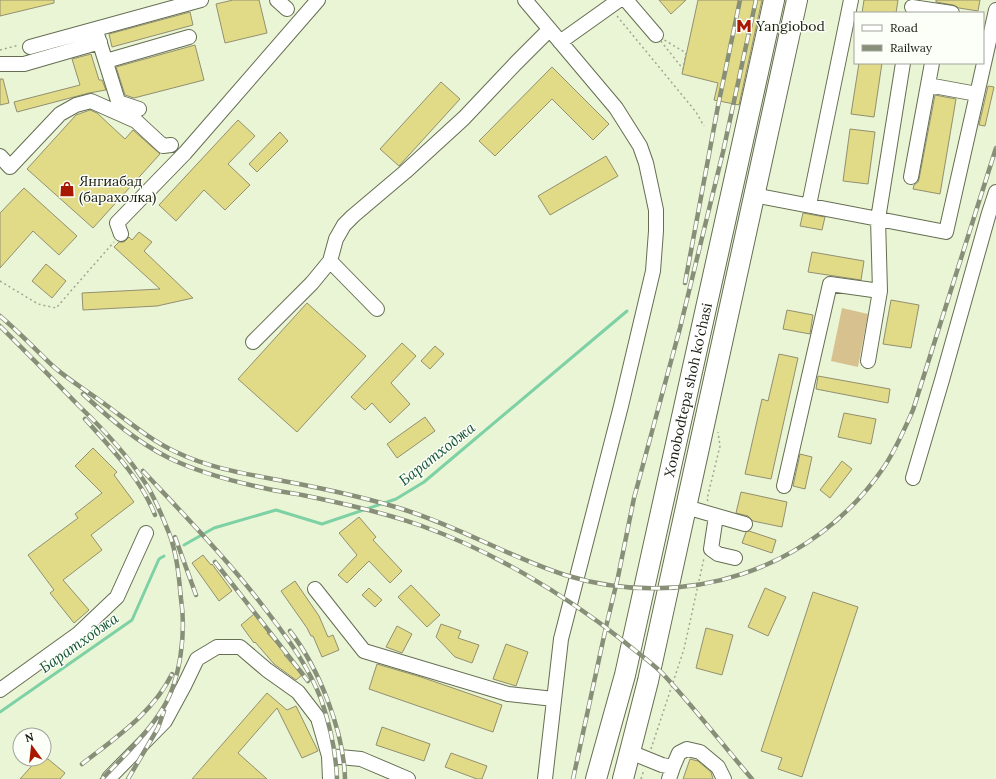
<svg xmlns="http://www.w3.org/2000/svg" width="996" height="779" viewBox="0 0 996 779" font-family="Lora,serif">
<rect width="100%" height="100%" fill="#eaf5d5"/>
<path fill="#d7c18f" d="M842,308l26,6 -10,53 -27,-6z"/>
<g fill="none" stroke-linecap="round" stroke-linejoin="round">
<path stroke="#7dd1a4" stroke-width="3" d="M184,545l30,-17 62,-18 46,14 74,-25 28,-17 203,-171
M0,712l132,-92 27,-61 5,-3"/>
</g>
<path fill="#e1da87" stroke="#929071" d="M0,0h54v3l-54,13z
M233,0h26l8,33 -42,10 -9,-39z
M659,0h27l-15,14z
M698,0h64l-23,105 -25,-5 4,-17 -36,-9z
M864,0h34l-2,13h-34z
M936,0h44l-2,11 -19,-3 -6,-3 -17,-3z
M190,12l3,13 -81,22 -3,-13z
M195,45l9,35 -70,18 -9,-3 -9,-28z
M91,54l8,26h3l4,10 -17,3 -72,19 -3,-10 66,-17 -8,-26z
M859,63h23l-8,54 -23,-3z
M552,67l57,57 -16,16 -41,-41 -57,57 -16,-15z
M0,79h3l6,24 -9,2z
M441,82l19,17 -61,67 -19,-17z
M988,86l6,1 -9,39 -6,-1z
M935,95l21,4 -16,95 -27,-5 1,-4 4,-3 1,-3z
M90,110l7,3 28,26 8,-9 27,24 -67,74 -66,-59 49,-54z
M238,120l17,16 -27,28 22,21 -25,25 -21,-20 -28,31 -17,-16z
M850,129l25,3 -7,52 -25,-3z
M280,132l8,9 -31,31 -8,-8z
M606,156l12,20 -68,39 -12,-19z
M24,188l53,48 -18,19 -26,-24 -33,37v-55z
M803,213l22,4 -3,13 -22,-4z
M139,232l13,10 -8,9 49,47 -36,8 -74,4 -1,-17 78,-4 -46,-42 5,-5h5l5,-5 3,3z
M812,252l52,9 -3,19 -53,-8z
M46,264l20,17 -14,17 -20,-17z
M891,300l28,5 -8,43 -28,-4z
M307,303l59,53 -69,76 -59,-53z
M787,310l26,5 -3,19 -27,-5z
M402,343l14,13 -25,27 19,21 -20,19 -18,-20 -7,7 -14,-13z
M435,346l9,8 -14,15 -9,-8z
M779,354l19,4 -27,121 -26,-5 17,-75 6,2z
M818,376l72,13 -2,14 -72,-14z
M844,413l32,6 -5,25 -33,-7z
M425,417l10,14 -38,27 -10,-14z
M93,448l24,24 -3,3 20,27 -43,33 11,15 -39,30 26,30 -15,13 -24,-30 4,-3 -26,-35 50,-37 -3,-4 27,-21 -27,-27z
M800,454l12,3 -7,32 -12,-3z
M842,461l10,8 -22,29 -10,-8z
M741,492l46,10 -5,25 -29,-6 -5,-5 -12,-3z
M359,517l17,20 -3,3 29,31 -12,12 -21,-22 -22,22 -9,-8 19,-20 -18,-22z
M749,531l27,9 -4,13 -30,-10 4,-11z
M203,555l8,10 1,-1 20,27 -13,10 -27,-38z
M295,581l24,35 9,21 5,-2 6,15 -17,7 -9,-21h-2l-4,-8 -26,-37z
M411,585l29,30 -13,12 -29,-30z
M369,588l13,12 -7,7 -13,-12z
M765,588l21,9 -18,39 -20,-9z
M813,592l45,15 -56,170 -24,-8 4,-11 -21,-7z
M254,614l14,18 -1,1 19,21 -2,1 18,20 -6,5 -22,-16 -19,-22 -1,1 -13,-18z
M441,624l20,7 -3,7 21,7 -7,18 -17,-6 -19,-20z
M397,626l15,8 -10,19 -16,-6z
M706,628l27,7 -11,40 -26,-7z
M506,644l22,8 -12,34 -23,-7z
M377,664l44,13 81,28 -9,27 -124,-43z
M267,693l20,17 9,-4 22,45 -16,7 -25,-50 -39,45 29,26h-75z
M382,727l48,17 -6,17 -48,-16z
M451,753l36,13 -5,13h-5l-32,-12z
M38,759h10l17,14 -5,6h-40z
M690,759l8,2 13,11 2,7h-30z"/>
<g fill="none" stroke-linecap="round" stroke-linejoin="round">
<g stroke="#656e52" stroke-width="16">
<path id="minor" d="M277,0l10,9
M525,0l91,108 24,38 6,17 6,28 4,19v21l-3,40 -32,135 -60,233 -16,140
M626,0l30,35
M912,7l40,6
M97,34l21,67 3,2 18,6
M560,42l59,-42
M30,47l171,-47
M106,61l83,-24
M0,64h24l76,-22
M928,85l49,9
M0,156l10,11 50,-53 16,-9 15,-4 45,20 27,25 8,-1
M911,177l21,-114
M754,195l192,37 50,-222
M809,205l42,-205
M121,234l-4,-11 68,-70 133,-153
M330,261l47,48
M253,342l59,-59 18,-22 6,-22 8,-14 9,-9 52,-44 59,-54 52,-55 33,-33
M868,361l12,-70 -2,-72 25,-156
M913,478l29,-98 47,-167 7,-21
M784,486l46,-202 50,7
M686,507l59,17
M716,516l-5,33 7,5 17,4
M315,589l49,62 144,43 46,5
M0,690l78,-56 39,-37 29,-64
M630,752l32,13 11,2 6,-14 8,-4 13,3 18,15 6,12
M329,756l1,23
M109,778l56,-57 19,-35 13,-27 20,-12h23l27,23 31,22 20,26 11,38 32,3 47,20
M669,779l4,-12"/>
</g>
<g stroke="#656e52" stroke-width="22">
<g id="highway">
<path id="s1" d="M596,779l29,-104 149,-675"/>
<path d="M623,779l25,-98 149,-681"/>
</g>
</g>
<path stroke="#9fa78e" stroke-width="1.5" stroke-dasharray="2 3" stroke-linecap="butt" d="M617,16l79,96 8,14
M656,35l30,18 -3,16z
M0,50l19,-5
M0,281l38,23 18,4 58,-66
M708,501l-1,-2 13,-53 -2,-14
M651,749l33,-100 20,-91
M641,779l3,-9"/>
<use href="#minor" stroke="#fff" stroke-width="14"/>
<use href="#highway" stroke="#fff" stroke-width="20"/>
<g stroke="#878f78" stroke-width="4.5">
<path id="rail" d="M685,283l33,-177 22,-106
M0,316c19,16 36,34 54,51 16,14 35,25 52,38 22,16 44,35 70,47 37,18 78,23 118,31 36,7 73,15 108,26 56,17 107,48 163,66 119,37 248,-4 319,-108 12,-18 20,-37 29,-57l83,-262
M0,326c27,27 53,53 79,80 24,23 47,47 65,75 11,16 18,35 25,52 8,21 10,44 12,66 5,32 0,80 -18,109 -15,25 -40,49 -61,71
M83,394c27,25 54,48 86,64 31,15 66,24 99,31 13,3 26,4 39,7 39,8 78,17 115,30 70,25 142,68 200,114 13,11 28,21 40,33 32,34 60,71 90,106
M85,419c26,29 56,60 70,96
M143,471c43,46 88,92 126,143 20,26 40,54 52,85 9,26 15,53 16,80
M175,537l21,58
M215,562l93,119
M290,631c29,37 54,101 55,148
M82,764c33,-26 71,-51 90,-90
M128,779l30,-51 6,-17
M573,779l33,-152 12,-50 16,-79 46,-170 43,-176 33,-152"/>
</g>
<use href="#rail" stroke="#fcfef8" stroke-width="3" stroke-dasharray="9" stroke-linecap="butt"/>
</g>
<defs>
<g id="metro-bare" transform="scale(1.2)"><path d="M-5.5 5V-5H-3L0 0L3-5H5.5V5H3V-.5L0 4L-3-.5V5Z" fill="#a81801" stroke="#fcfef8" stroke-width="2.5" paint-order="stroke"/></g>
<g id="shop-bare" transform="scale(1.2)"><path d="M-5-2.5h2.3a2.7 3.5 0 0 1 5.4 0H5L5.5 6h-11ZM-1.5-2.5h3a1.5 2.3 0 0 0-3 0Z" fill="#a81801" stroke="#fcfef8" stroke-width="2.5" paint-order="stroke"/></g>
</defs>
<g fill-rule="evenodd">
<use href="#metro-bare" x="744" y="26"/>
<use href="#shop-bare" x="67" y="189"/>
</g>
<g text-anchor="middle" stroke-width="3" stroke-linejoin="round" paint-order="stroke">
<g font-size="14" fill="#181c10" stroke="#fcfef8" text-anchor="start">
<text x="756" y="31">Yangiobod</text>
<text x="79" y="186">Янгиабад<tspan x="79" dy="16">(барахолка)</tspan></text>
</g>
<g font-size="14" fill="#181c10" stroke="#fcfef8">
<text dy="5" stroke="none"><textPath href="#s1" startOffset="400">Xonobodtepa shoh ko'chasi</textPath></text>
</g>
<g font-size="15" font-style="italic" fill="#125336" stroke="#fcfef8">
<text transform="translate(437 454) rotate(-38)" y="5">Баратходжа</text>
<text transform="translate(79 643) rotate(-35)" y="5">Баратходжа</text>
</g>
</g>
<rect x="854" y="12" width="130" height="52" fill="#fcfef8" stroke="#a1a49b"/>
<rect x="862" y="25" width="20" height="6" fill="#ffffff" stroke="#a1a49b"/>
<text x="890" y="32" font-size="12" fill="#181c10">Road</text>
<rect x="862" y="45" width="20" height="6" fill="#878f78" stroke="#a1a49b"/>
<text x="890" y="52" font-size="12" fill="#181c10">Railway</text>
<g transform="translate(32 747) rotate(345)"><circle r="19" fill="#fcfef8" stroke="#a1a49b"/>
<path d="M0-3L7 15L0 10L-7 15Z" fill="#a81801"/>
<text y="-6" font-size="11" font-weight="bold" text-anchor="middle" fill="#181c10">N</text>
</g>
</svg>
